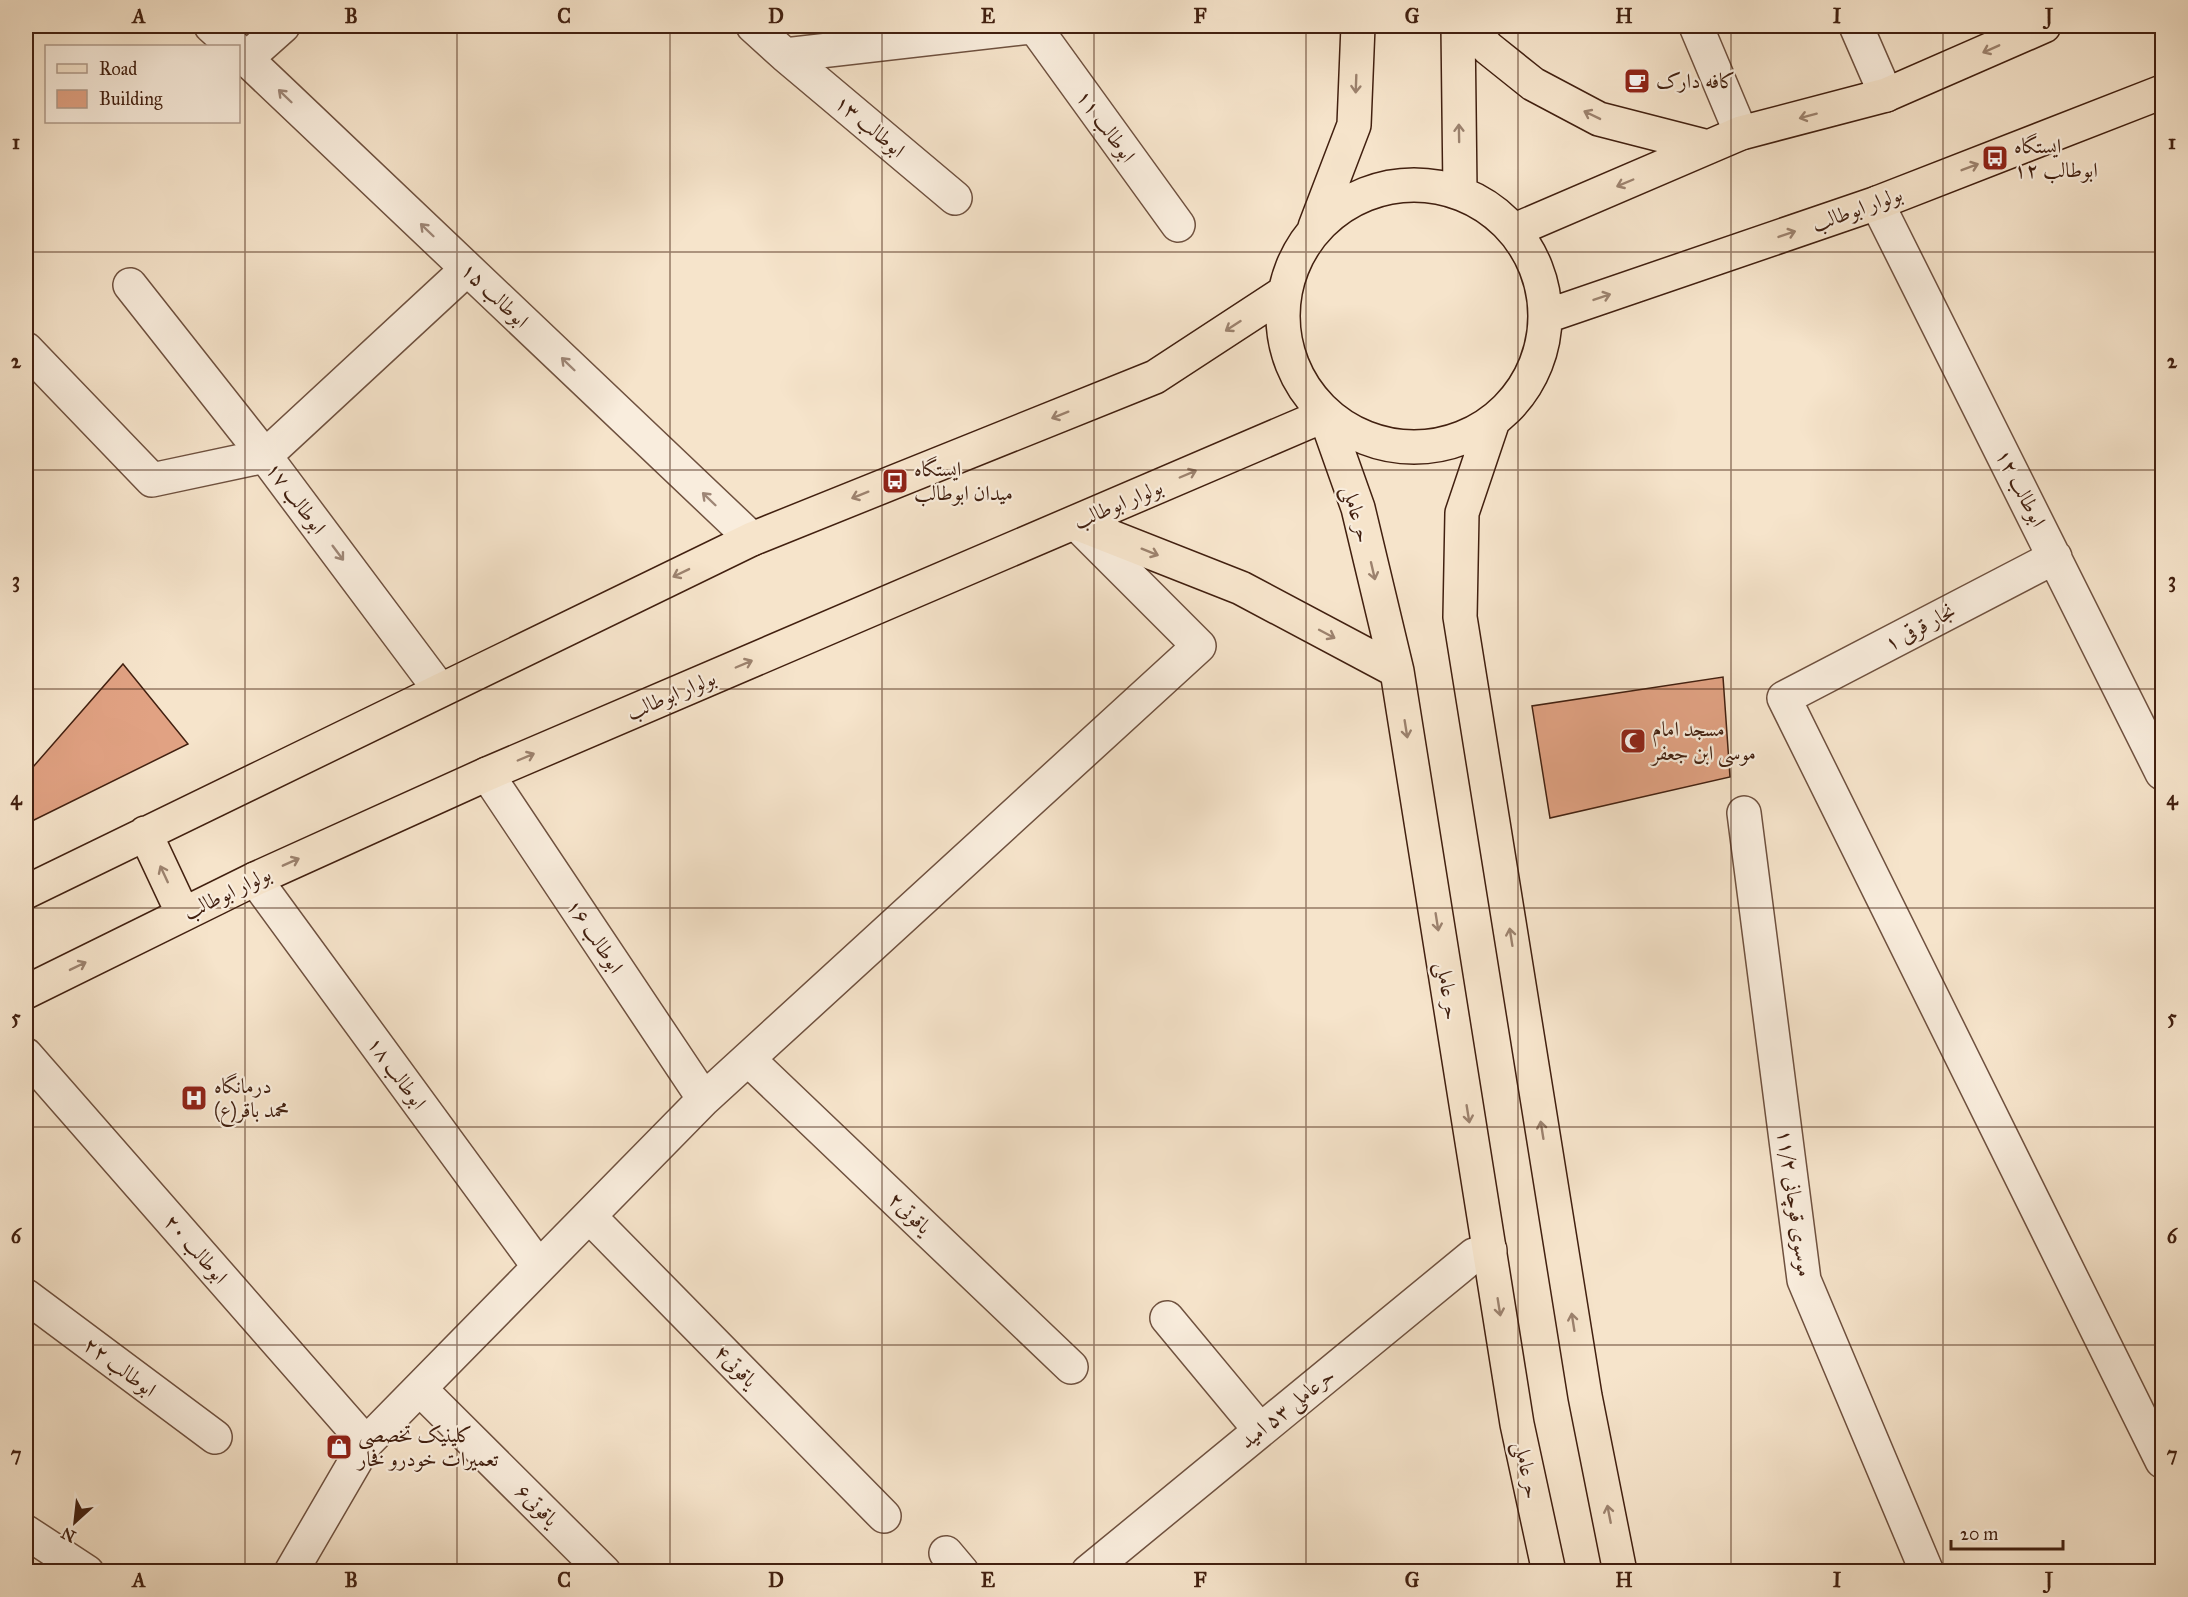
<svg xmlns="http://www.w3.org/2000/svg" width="2188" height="1597" viewBox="0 0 2188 1597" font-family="'IM FELL Great Primer',Amiri,serif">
<rect width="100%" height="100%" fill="#f6e4cb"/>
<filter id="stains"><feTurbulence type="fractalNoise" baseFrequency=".00333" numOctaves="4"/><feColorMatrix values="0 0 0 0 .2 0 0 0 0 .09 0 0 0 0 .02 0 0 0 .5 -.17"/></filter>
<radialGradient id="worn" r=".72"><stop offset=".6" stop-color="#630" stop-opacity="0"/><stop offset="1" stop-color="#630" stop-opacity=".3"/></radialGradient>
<path fill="#e1a283" stroke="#422010" stroke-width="1.5" d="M123,664l65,80 -162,80v-49z
M1723,677l7,100 -180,41 -18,-112z"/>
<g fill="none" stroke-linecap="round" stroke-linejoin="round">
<g stroke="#6f513f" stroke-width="36">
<path id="minor" d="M211,26l22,20
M753,26l32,29 170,143
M1034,26l144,199
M1696,26l45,107
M1856,26l30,69
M238,51l514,488
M785,55l254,-29
M246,59l37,-33
M1877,203l285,570
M130,285l135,171 175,234
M26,349l126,131 113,-24
M265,456l202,-187
M2055,557l-271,141 378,763
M487,774l217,325
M1744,813l60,467 123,292
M255,879l284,388
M26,1055l340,388
M748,1059l323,308
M589,1216l295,300
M26,1296l189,141
M1167,1318l93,112
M420,1389l184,183
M26,1532l61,40
M946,1553l16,19
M291,1572l75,-129 338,-344 495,-453 -123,-123
M1088,1572l386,-317 16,-5"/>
</g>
<g stroke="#422010" stroke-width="36">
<path id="major" d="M1458,26l2,165
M1469,26l19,22 45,36 66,35 109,28
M1283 316a131 131 0 1 1 262 0a131 131 0 1 1-262 0Z
M1315,227l39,-102 4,-99
M1515,230l226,-97 145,-38 158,-69
M1547,316l330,-113 285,-111
M1325,415l33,93 39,163 120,753 32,148
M1492,424l-30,89 -2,104 125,779 35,176
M1076,523l165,65 156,83
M145,833l38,81
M26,892l726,-353 403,-162 127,-83
M26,992l229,-113 232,-105 838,-359"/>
</g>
<use href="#minor" stroke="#f9eddd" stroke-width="33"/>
<use href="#major" stroke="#f6e4cb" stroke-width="33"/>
</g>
<defs><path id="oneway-shaft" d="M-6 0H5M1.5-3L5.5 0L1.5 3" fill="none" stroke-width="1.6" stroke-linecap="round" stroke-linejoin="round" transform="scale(1.5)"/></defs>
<g stroke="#9c826e">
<use href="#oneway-shaft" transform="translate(1991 49) rotate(156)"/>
<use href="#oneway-shaft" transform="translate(1356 84) rotate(92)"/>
<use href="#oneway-shaft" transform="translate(1592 115) rotate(-154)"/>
<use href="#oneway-shaft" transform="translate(1808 116) rotate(165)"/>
<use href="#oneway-shaft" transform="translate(1459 133) rotate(-91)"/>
<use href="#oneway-shaft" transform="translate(1970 167) rotate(-21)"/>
<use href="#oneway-shaft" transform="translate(1625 183) rotate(157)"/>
<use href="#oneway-shaft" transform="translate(1787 234) rotate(-19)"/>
<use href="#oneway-shaft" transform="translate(1602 297) rotate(-19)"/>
<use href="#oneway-shaft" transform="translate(1233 326) rotate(147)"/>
<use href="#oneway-shaft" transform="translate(1060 415) rotate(158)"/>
<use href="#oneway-shaft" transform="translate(1188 474) rotate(-23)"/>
<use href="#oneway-shaft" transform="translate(860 495) rotate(158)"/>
<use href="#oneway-shaft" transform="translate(1150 552) rotate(22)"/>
<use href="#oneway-shaft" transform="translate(1373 571) rotate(77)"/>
<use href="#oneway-shaft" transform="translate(681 573) rotate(154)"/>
<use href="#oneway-shaft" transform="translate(1327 634) rotate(28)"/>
<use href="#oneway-shaft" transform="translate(744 664) rotate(-23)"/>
<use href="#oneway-shaft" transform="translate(1406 729) rotate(81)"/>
<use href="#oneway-shaft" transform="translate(526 757) rotate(-23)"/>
<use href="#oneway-shaft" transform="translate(291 862) rotate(-24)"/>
<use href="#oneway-shaft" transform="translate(164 874) rotate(-115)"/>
<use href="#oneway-shaft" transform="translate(1437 922) rotate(81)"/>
<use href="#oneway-shaft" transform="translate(1511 937) rotate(-99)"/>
<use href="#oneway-shaft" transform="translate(78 966) rotate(-26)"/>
<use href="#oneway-shaft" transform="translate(1468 1114) rotate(81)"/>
<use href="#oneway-shaft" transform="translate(1542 1130) rotate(-99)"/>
<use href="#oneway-shaft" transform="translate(1499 1307) rotate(81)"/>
<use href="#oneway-shaft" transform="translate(1573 1322) rotate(-99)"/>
<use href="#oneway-shaft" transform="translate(1609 1514) rotate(-101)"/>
</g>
<g stroke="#9e8676">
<use href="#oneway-shaft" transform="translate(285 96) rotate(-136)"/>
<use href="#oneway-shaft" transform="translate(427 230) rotate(-136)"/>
<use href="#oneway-shaft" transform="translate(568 364) rotate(-136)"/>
<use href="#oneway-shaft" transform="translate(709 499) rotate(-136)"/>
<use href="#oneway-shaft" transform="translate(338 553) rotate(53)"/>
</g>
<path fill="none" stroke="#422010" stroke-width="1.5" stroke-opacity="0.55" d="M245,26v1546M457,26v1546M670,26v1546M882,26v1546M1094,26v1546M1306,26v1546M1518,26v1546M1731,26v1546M1943,26v1546M26,252h2136M26,470h2136M26,689h2136M26,908h2136M26,1127h2136M26,1345h2136"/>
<defs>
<g id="cafe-square" transform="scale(1.35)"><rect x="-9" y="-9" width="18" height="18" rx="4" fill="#8f2418" stroke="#f9eddd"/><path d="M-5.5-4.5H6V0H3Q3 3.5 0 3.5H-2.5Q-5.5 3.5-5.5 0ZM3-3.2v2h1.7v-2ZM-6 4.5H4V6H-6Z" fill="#fff"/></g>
<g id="bus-square" transform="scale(1.35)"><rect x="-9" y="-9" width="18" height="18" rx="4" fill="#8f2418" stroke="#f9eddd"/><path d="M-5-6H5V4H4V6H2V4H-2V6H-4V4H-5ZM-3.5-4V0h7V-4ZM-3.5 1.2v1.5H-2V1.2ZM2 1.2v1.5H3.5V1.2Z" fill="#fff"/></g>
<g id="mosque-square" transform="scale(1.35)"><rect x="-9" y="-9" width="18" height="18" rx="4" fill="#8f2418" stroke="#f9eddd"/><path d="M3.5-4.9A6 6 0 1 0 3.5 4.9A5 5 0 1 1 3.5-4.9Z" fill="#fff"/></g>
<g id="hospital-square" transform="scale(1.35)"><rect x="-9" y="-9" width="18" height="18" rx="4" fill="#8f2418" stroke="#f9eddd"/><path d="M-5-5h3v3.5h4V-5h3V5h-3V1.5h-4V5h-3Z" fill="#fff"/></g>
<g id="shop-square" transform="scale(1.35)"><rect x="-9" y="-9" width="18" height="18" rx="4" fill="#8f2418" stroke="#f9eddd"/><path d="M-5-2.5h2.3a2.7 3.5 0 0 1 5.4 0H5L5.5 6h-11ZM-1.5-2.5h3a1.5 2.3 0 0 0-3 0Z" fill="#fff"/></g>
</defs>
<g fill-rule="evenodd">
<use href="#cafe-square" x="1637" y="81"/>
<use href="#bus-square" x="1995" y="158"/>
<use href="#bus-square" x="895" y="481"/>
<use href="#mosque-square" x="1633" y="741"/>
<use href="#hospital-square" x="194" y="1098"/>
<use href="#shop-square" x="339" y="1447"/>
</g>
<g text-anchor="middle" stroke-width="4.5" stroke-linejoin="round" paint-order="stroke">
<g font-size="21" fill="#422010" stroke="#f9eddd" text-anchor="start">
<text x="1656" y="88">کافه دارک</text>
<text x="2014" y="153">ایستگاه<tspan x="2014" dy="24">ابوطالب ۱۲</tspan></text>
<text x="914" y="476">ایستگاه<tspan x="914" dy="24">میدان ابوطالب</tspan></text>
<text x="1652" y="736">مسجد امام<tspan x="1652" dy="24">موسی ابن جعفر</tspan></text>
<text x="214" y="1093">درمانگاه<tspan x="214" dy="24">محمد باقر(ع)</tspan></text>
<text x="358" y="1442">کلینیک تخصصی<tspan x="358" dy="24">تعمیرات خودرو فخار</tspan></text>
</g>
<g font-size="21" fill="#422010" stroke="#f9eddd">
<text transform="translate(870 126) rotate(40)" y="7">ابوطالب ۱۳</text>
<text transform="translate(1106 126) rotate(54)" y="7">ابوطالب ۱۱</text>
<text transform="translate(1857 209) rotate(-20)" y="7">بولوار ابوطالب</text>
<text transform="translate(495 295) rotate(44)" y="7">ابوطالب ۱۵</text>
<text transform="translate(2021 488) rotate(63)" y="7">ابوطالب ۱۲</text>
<text transform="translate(296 498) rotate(53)" y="7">ابوطالب ۱۷</text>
<text transform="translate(1118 504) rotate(-23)" y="7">بولوار ابوطالب</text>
<text transform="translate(1357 514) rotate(74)" y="7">حر عاملی</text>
<text transform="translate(1920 627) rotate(-28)" y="7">نجار قرقی ۱</text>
<text transform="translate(671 695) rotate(-23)" y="7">بولوار ابوطالب</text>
<text transform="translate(227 893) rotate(-26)" y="7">بولوار ابوطالب</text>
<text transform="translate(595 936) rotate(56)" y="7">ابوطالب ۱۶</text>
<text transform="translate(1448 991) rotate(81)" y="7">حر عاملی</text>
<text transform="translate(397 1073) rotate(54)" y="7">ابوطالب ۱۸</text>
<text transform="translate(1795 1203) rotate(82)" y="7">موسوی قوچانی ۱۱/۲</text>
<text transform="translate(910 1213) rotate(44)" y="7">یاقوتی۲</text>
<text transform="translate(196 1249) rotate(49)" y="7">ابوطالب ۲۰</text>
<text transform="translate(736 1366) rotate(45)" y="7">یاقوتی۴</text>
<text transform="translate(120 1367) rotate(37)" y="7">ابوطالب ۲۲</text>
<text transform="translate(1287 1408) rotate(-39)" y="7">حرعاملی ۵۳ امید</text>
<text transform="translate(1527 1470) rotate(78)" y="7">حر عاملی</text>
<text transform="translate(537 1505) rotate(45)" y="7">یاقوتی۶</text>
</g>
</g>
<rect width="2188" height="1597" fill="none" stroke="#f6e4cb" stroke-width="66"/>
<rect x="45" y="45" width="195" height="78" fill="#f9eddd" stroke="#b09b8b" stroke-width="1.5"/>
<rect x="57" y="64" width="30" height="9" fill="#f6e4cb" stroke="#b09b8b" stroke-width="1.5"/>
<text x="99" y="75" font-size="18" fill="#422010">Road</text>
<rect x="57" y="90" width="30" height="18" fill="#e1a283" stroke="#b09b8b" stroke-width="1.5"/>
<text x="99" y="105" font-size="18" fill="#422010">Building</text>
<g transform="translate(75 1522) rotate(207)" stroke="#f9eddd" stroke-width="4.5" paint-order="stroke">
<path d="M0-4.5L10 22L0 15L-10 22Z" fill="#422010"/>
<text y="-9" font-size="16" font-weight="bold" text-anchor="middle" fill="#422010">N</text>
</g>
<path d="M1951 1540v9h112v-9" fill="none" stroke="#422010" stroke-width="3"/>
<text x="1960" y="1540" font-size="18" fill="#422010" stroke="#f9eddd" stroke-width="4.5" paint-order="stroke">20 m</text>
<rect x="33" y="33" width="2122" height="1531" fill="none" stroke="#422010" stroke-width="2"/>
<g font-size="20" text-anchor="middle" font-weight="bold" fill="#422010">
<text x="139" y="23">A</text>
<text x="351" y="23">B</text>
<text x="564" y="23">C</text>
<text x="776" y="23">D</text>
<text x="988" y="23">E</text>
<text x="1200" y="23">F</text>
<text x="1412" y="23">G</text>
<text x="1624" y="23">H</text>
<text x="1837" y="23">I</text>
<text x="2049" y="23">J</text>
<text x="16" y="149">1</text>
<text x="2172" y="149">1</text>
<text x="16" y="368">2</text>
<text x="2172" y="368">2</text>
<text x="16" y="587">3</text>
<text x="2172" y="587">3</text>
<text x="16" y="805">4</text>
<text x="2172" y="805">4</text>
<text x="16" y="1024">5</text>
<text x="2172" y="1024">5</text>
<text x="16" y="1243">6</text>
<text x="2172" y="1243">6</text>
<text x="16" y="1461">7</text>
<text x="2172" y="1461">7</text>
<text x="139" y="1587">A</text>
<text x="351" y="1587">B</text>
<text x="564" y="1587">C</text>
<text x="776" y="1587">D</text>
<text x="988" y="1587">E</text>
<text x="1200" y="1587">F</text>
<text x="1412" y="1587">G</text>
<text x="1624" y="1587">H</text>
<text x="1837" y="1587">I</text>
<text x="2049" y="1587">J</text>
</g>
<rect width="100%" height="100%" filter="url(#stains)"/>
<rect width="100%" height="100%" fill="url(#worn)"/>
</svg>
